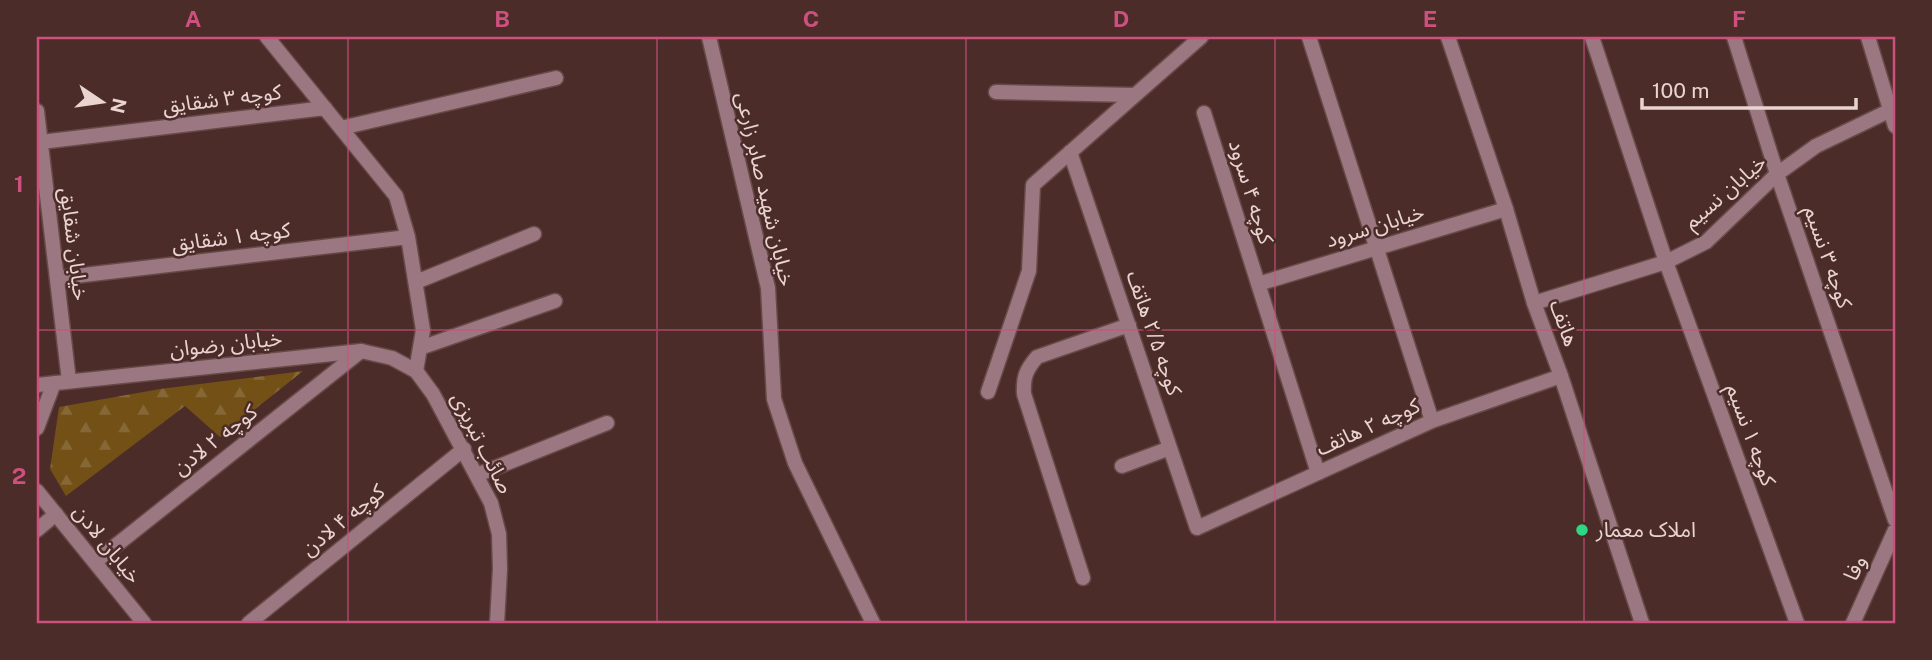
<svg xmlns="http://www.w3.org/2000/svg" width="1932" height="660" viewBox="0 0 1932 660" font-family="'Public Sans','Noto Sans Arabic',sans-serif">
<defs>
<pattern id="forest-firs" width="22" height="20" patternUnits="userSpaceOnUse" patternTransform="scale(1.75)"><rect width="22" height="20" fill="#725016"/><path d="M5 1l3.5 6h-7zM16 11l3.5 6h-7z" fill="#866837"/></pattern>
</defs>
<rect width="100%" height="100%" fill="#4b2c29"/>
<path fill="url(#forest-firs)" d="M303,371l-83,66 -35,-31 -119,90 -16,-27 9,-62 101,-18z"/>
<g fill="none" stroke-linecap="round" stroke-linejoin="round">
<g stroke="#674a47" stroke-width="17">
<path id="minor" d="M267,37l129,159 12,41 15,93 -7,41
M709,37l59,251 6,111 21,64 78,160
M1309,37l123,384
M1592,37l74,225 131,361
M1734,37l43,137 118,346
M1868,37l27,89
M996,92l139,3
M1204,113l114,360
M341,128l215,-50
M41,142l284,-34
M1070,152l127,376 235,-107 129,-45
M58,278l350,-41
M416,282l118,-48
M1258,284l248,-75
M1534,303l132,-41 40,-20 71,-68 39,-28 79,-38
M420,348l135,-47
M988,392l41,-121 4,-86 168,-148
M1122,466l48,-18
M477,475l130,-52
M37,530l19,-16
M95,562l266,-211
M1083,578l-59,-184c-1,-17 2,-24 13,-37l92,-32
M249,623l215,-174
M1853,623l42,-93"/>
</g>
<g stroke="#674a47" stroke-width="17">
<path id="tertiary" d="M1448,37l58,172 28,94 27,73 81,247
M37,111l32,270
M37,385l324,-34 31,7 24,13 17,23 58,109 8,31 1,35 -3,54
M37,428l17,-45
M37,491l107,132"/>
</g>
<use href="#minor" stroke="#9b7782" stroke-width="14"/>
<use href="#tertiary" stroke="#9b7782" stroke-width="14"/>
</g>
<path fill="none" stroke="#ce507f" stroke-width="2" stroke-opacity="0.55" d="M348,37v586M657,37v586M966,37v586M1275,37v586M1584,37v586M37,330h1858"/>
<circle fill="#2dd883" stroke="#4b2c29" stroke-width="2.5" cx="1582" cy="530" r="7"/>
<g text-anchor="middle" stroke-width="5" stroke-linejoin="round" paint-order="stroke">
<g font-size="21" fill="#e9d4d2" stroke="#4b2c29">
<text transform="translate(222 99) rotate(-7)" y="7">کوچه ۳ شقایق</text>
<text transform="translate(765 189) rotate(77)" y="7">خیابان شهید صابر زارعی</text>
<text transform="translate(1251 192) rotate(73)" y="7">کوچه ۴ سرود</text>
<text transform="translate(1725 192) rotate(-41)" y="7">خیابان نسیم</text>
<text transform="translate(1375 226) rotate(-17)" y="7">خیابان سرود</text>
<text transform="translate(231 237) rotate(-7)" y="7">کوچه ۱ شقایق</text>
<text transform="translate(74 244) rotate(83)" y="7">خیابان شقایق</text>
<text transform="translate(1828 257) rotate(71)" y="7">کوچه ۳ نسیم</text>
<text transform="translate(1564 323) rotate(70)" y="7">هاتف</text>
<text transform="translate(1154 333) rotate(71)" y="7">کوچه ۲/۵ هاتف</text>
<text transform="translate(226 344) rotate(-6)" y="7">خیابان رضوان</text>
<text transform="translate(1368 427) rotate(-24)" y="7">کوچه ۲ هاتف</text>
<text transform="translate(1751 435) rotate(70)" y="7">کوچه ۱ نسیم</text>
<text transform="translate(215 440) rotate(-38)" y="7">کوچه ۲ لادن</text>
<text transform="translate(482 443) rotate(63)" y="7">صائب تبریزی</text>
<text transform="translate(343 520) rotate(-39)" y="7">کوچه ۴ لادن</text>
<text transform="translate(107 544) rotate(51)" y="7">خیابان لادن</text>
<text transform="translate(1855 568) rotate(-65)" y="7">وفا</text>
</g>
<g font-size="21" fill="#e9d4d2" stroke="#4b2c29" text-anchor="start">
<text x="1596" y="537">املاک معمار</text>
</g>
</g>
<rect width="1932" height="660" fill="none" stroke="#4b2c29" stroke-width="77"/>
<g transform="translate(102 102) rotate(103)" stroke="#4b2c29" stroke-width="5" paint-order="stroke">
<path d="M0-5L12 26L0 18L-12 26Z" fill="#e9d4d2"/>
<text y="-10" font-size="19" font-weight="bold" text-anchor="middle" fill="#e9d4d2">N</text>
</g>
<path d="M1642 98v10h214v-10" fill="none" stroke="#e9d4d2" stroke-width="3.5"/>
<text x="1652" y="98" font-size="21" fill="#e9d4d2" stroke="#4b2c29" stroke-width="5" paint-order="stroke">100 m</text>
<rect x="38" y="38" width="1856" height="584" fill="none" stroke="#ce507f" stroke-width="2.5"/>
<g font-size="23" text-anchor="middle" font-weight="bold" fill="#ce507f">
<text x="193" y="27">A</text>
<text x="502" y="27">B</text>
<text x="811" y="27">C</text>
<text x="1121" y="27">D</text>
<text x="1430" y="27">E</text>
<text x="1739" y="27">F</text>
<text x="19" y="192">1</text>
<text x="19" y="484">2</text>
</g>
</svg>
